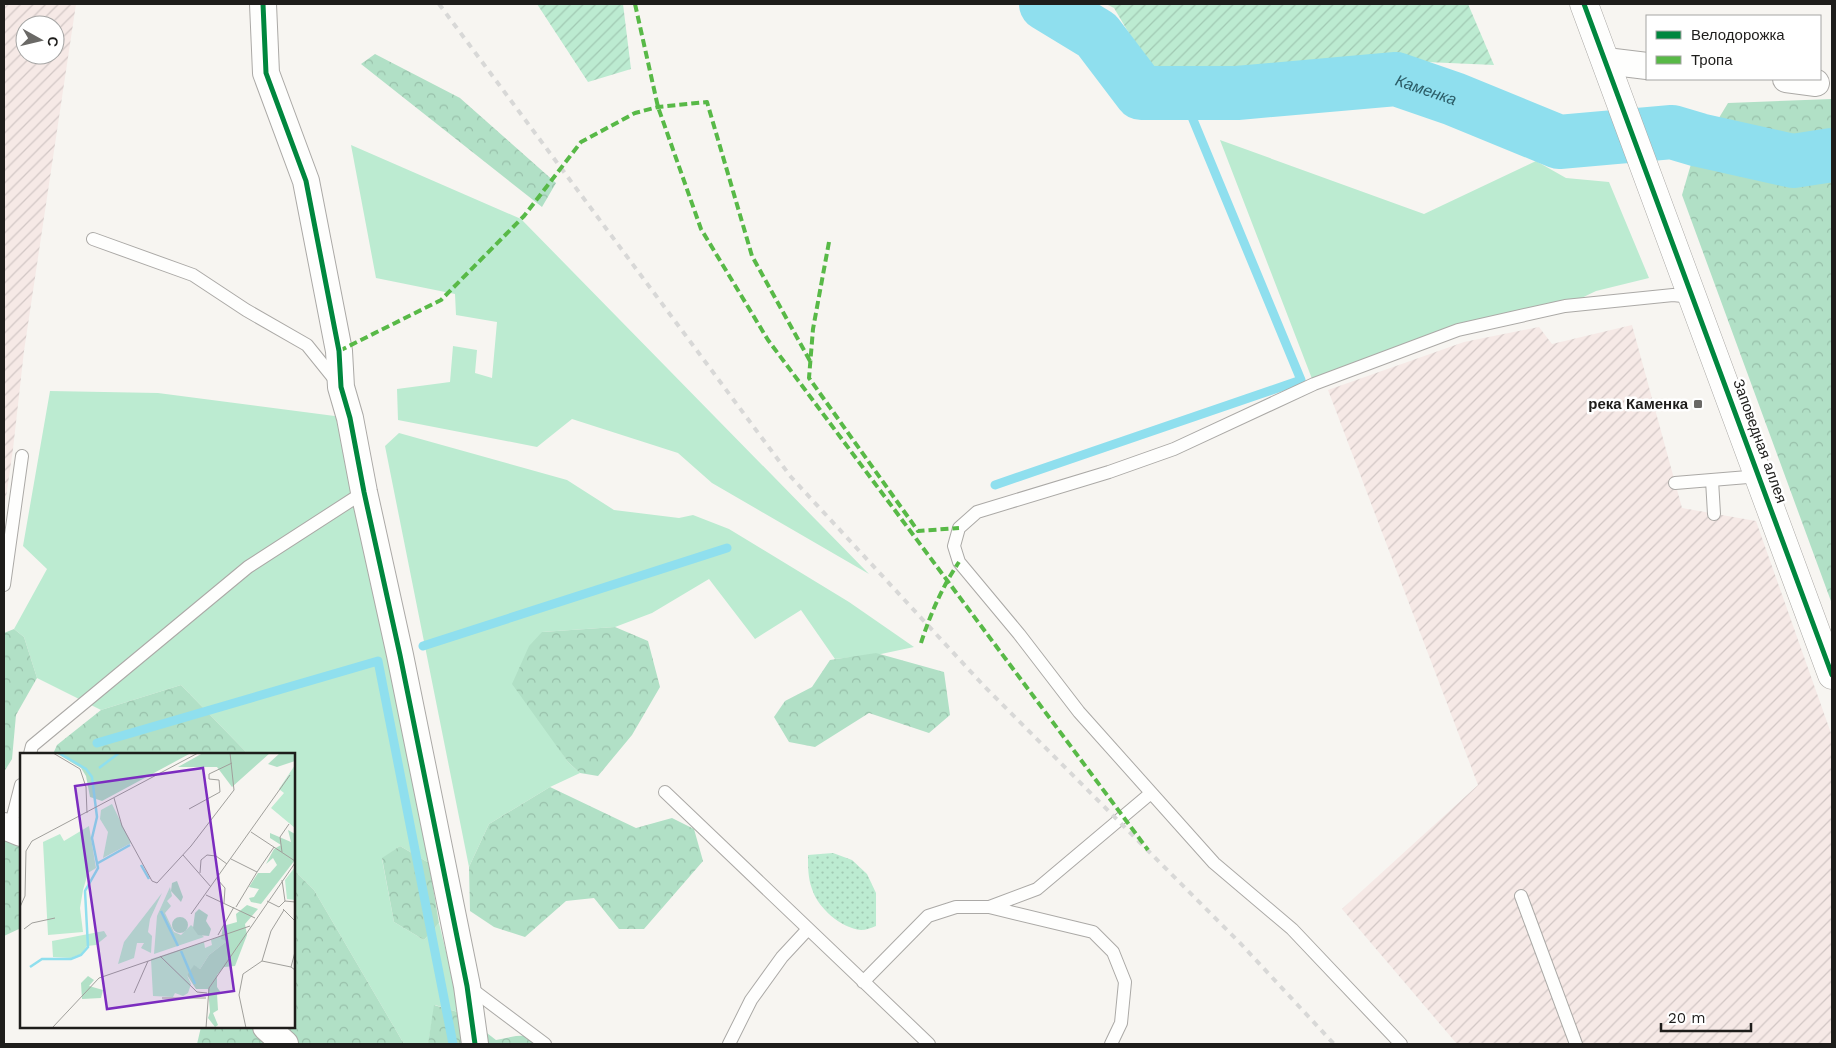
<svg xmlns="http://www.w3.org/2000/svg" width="1836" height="1048" viewBox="0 0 1836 1048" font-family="'Work Sans',sans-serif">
<defs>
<pattern id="industrial-furrows" width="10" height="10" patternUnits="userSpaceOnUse" patternTransform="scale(1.25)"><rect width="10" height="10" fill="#f6e9e6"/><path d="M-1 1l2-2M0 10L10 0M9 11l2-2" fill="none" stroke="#d2c7c5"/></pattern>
<pattern id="forest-crowns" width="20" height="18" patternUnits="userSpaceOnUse" patternTransform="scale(1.25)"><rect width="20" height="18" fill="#b1e0c6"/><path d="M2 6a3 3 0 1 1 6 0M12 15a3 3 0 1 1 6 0" fill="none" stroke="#98c0aa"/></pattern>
<pattern id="park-dots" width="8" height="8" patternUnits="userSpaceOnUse" patternTransform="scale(1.25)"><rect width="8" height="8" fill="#bcebd1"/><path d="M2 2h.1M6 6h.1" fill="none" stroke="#a1c9b3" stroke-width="1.8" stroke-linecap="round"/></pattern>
<pattern id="garden-furrows" width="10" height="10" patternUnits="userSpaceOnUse" patternTransform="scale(1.25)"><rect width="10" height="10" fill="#bcebd1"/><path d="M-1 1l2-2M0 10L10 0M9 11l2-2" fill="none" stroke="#a1c9b3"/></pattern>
</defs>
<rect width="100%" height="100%" fill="#f7f5f1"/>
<path fill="url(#industrial-furrows)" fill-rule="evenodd" d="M4,4h72l-52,347 -11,98 -9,62zM25,25h30v30h-30z
M1632,325l50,183 74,13 76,215v308h-375l-115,-135 136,-124 -150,-395 136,-48 75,-15 13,17z"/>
<path fill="#bcebd1" d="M1220,140l204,74 112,-53 30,17 43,4 40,96 -53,13 -31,15 -107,24 -144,54z
M351,145l170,74 348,355 -157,-91 -34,-30 -106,-34 -35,28 -139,-27 -1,-31 53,-7 3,-36 24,4 -2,23 17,5 5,-56 -41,-7 -1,-21 -79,-16z
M50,391l108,2 192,25 50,237 29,208 -29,-17 -18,13 12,63 30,18 15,-17 22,90 -26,-8 -7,39h-24l-90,-154 -20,-20v-116h-46l-67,-69 -80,25 -64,-32 -13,-41 -10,-8 33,-60 -24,-23z
M399,433l168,47 47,30 65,8 14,-3 36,14 120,73 65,45 -33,7 -46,5 -34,-49 -46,29 -46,-60 -57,34 -37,14 -73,5 6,100 20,30 12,11 -30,14 -61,37 -20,43 -84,-421z"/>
<path fill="url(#forest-crowns)" d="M375,54l85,44 96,85 -14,24 -181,-143z
M1832,99v505l-150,-409 9,-31 37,-61z
M615,627l33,14 12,46 -28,48 -34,41 -18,-3 -12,-11 -56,-78 17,-38 13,-14z
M14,629l10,8 13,41 -21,37 -4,44 -8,13v-139z
M876,653l68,19 6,43 -21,18 -60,-20 -54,34 -26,-5 -15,-25 11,-16 27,-14 18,-27z
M181,685l67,69h-195l4,-9 44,-35z
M550,787l86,41 36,-10 22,11 9,32 -59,68h-25l-25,-31 -28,3 -41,36 -31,-10 -24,-16 -1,-44 20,-43z
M4,827l17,5v96l-17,8z
M400,846l29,17 10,60 -15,17 -30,-18 -12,-64z
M294,870l20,20 90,154h-207l4,-17h93z
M434,1005l27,8 35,27 20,-4 21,-1 11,9h-120z"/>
<path fill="url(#park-dots)" d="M833,853l19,7 15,14 9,19v33c-5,2 -10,4 -15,4 -20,-2 -43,-22 -49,-41 -4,-11 -4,-22 -4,-34z"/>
<path fill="url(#garden-furrows)" d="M537,4h86l8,65 -43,13z
M1106,4h362l26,61 -90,-4 -174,14 -78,-3 -38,-64z"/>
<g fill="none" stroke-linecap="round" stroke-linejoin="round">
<path stroke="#8fdfee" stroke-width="9" d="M995,485l306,-105 -119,-287
M423,646l304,-98
M97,743l281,-82 75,383"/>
<path stroke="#8fdfee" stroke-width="54" id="s1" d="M1046,4l51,31 44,58h96l159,-14 58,20 105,43 113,-10 27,8 94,21 39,-6"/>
<g stroke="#aba9a6" stroke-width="14">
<path id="lane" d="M93,239l100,36 53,35 61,35 29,36
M1712,480l2,34
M1675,483l85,-7
M4,585l18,-129
M30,754l2,-8 216,-179 116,-75
M665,792l264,252
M10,828l11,-43
M1521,896l55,148
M989,907l104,25 20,20 12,30 -4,41 -10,21
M863,982l65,-66 28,-9h33l48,-18 114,-96
M469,987l76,57
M729,1044l22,-44 31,-43 26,-28
M1401,1044l-109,-115 -78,-66 -135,-151 -60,-78 -60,-72 -5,-16 5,-18 18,-16 132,-40 65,-23 140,-65 144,-54 107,-24 108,-11 19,2"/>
</g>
<g stroke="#aba9a6" stroke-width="28">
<path id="street" d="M263,4l3,69 40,108 33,170 2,36 9,31 14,74 36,163 67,331 8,58
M1606,61l41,5
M1786,79l30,4
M4,826l17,7
M266,1027l19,17"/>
</g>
<g stroke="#aba9a6" stroke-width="29">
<path id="secondary" d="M1584,4l248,671"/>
</g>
<use href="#lane" stroke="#fefefd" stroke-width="12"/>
<use href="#street" stroke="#fefefd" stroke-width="26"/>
<use href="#secondary" stroke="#fefefd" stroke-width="28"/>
<path stroke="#d8d8d7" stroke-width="4" stroke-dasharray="6 6" stroke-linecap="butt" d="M439,4l352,473 193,209 257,258 93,100"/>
<path stroke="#58b947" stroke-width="4" stroke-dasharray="8 4" stroke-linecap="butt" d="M635,4l23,103 43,122 67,111 380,510
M829,242l-16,87 -4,49 109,153 41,-3
M339,351l102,-51 83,-84 57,-74 54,-29 23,-6 49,-5 45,154 58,105
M921,643c9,-28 21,-56 38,-81"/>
<g stroke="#fff" stroke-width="8">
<path id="cycleway" d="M263,4l3,69 40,108 33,170 2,36 9,31 14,74 36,163 67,331 8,58
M1584,4l248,671"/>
</g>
<use href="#cycleway" stroke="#00873e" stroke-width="5"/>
</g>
<rect fill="#6a6966" stroke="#fff" stroke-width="2" x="1693" y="399" width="10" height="10" rx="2.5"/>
<g text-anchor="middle" stroke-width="5" stroke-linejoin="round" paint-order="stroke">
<g font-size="15" font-weight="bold" fill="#1e1d1b" stroke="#fff" text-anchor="end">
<text x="1688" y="409">река Каменка</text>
</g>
<g font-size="15" fill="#1e1d1b" stroke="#fff">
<text transform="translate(1760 441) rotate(70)" y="5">Заповедная аллея</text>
</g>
<g font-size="16" font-style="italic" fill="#2c5d67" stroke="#fff">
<text dy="6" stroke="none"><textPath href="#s1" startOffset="420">Каменка</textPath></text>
</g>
</g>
<g transform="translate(20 753)">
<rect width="275" height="275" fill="#f7f5f1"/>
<path d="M92,51l19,39 -28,15 5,-26 -8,-13 1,-9zM150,134l2,9 -5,5 4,5 -6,7 9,19 7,3 10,-10 13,12 -50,17 3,-38zM142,140l-12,26 -2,13 4,4 -1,17 -10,-5 3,-5h-7l-3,15 -16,6 6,-22zM202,182l5,6 -18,14 -9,14 -6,-3 -7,9 4,9 -3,9 -5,3 -8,-3 -2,4 -20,-1 -2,-37 53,-17 1,6 7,-3 -1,-5z" fill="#bcebd1"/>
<path d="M36,0h135l-89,48 -12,-4 -4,-21 -5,-8zM183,0h67l-38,34 -15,-20h-39zM260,0h15v8l-18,6 -9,-3zM268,77l7,4v26l-34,44 -10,-2 -2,-4 5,-1 5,-8 -10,-2 9,-14h12l7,-8 -4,-7 -7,6 8,-15 7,-4 -11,-7v-5l21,9zM157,128l6,16 -2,5 -10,-11 1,-8zM227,152l11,4 -13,15 2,11 -12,31 -11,1 -7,8v12l4,6 -4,1 1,16 -5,3 5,12 -3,2 -7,-9 2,-6 -2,-23h-12l-9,-14 7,-10 6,4 9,-14 18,-14 -6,-2 2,-13 14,-4 -1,-8zM179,156l9,6 -2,6 5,8 -2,7 -11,-1 -5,-7 2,-15zM152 172a8 8 0 1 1 16 0a8 8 0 1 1-16 0ZM68,223l6,4 -5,6 14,4 -2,8 -19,1 -1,-16z" fill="#b1e0c6"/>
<path d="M275,12v63l-24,-20 13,-15 -5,-4zM69,73l7,42 -8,5 -5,17 -3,18 3,24 -35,3 -5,-93 17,-8 4,7zM275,114v33l-8,-1 -2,-19zM84,178l3,5 -11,9 -9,1 -6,8 -10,4 -18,-1 -1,-16z" fill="#bcebd1"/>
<path fill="none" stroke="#8fdfee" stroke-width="2.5" d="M79,15l20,-15M78,110l32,-18M121,112l8,14M141,158l17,35M161,198l14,33M10,214l12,-8h29l10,-4 7,-8 -3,-56 13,-23 -6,-30 5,-21 -5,-40 -6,-8 -27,-16"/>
<path fill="none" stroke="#a09f9b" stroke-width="1" d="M33,0l27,16 6,18 1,26M94,45l8,28 30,55 5,2 34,-37 43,-56 -4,-37M169,56l31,-17 -1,-12 -10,-1v-5l23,-11M231,79l44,29M262,99l-2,-15 9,-13M163,102l28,32M211,106l26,13 17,-25M180,120l1,-13 6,-5 9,1 11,8M197,126l8,9 -1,15M262,127l3,21M186,142l49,23M247,148l12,6 6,-6 10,1M0,154l5,-11 1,-45 6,-10 166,-88M216,154l21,-35M263,156l12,12M171,161l99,-139M4,176l8,-6 23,-5M198,182l16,-28M275,199l-4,15 4,3M140,203l37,36 10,1M242,208l9,-30 13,-21M114,240l14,-32M142,245h44M33,274l46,-49 151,-52M52,275h35M186,275l3,-40 86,-125M226,275l-7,-33 4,-21 19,-13 29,6"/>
<path fill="#7b2cbf" fill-opacity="0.15" stroke="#7b2cbf" stroke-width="2.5" d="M183,15l31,223 -127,18 -32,-223z"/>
<rect width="275" height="275" fill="none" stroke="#1e1d1b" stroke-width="2.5"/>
</g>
<rect width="1836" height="1048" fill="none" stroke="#1e1d1b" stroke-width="10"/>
<rect x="1646" y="15" width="175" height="65" fill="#ffffff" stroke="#a5a5a4"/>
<rect x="1656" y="31" width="25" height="8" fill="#00873e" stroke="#a5a5a4"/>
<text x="1691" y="40" font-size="15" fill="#1e1d1b">Велодорожка</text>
<rect x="1656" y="56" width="25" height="8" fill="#58b947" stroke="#a5a5a4"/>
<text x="1691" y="65" font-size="15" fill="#1e1d1b">Тропа</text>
<g transform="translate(40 40) rotate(98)"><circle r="24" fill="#ffffff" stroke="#a5a5a4"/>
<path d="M0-4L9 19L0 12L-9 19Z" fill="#6a6966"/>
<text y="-8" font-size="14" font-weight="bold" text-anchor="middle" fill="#1e1d1b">С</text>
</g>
<path d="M1661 1023v8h90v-8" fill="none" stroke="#1e1d1b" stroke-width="2.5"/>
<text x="1668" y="1023" font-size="15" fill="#1e1d1b" stroke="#ffffff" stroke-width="4" paint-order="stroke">20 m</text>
</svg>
